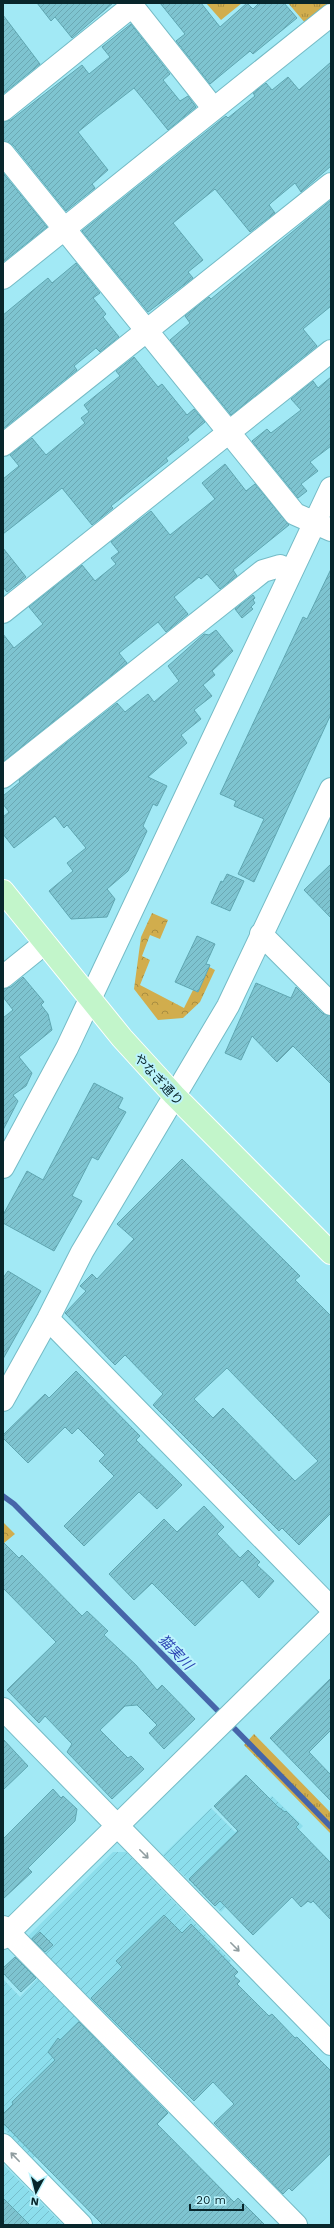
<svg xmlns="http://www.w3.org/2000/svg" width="334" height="2228" viewBox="0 0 334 2228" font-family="'Work Sans','Noto Sans JP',sans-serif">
<defs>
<pattern id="industrial-furrows" width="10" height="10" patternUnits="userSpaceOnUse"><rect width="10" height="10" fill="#8cdeec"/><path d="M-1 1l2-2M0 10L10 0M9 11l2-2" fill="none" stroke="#77becb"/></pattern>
<pattern id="grass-tufts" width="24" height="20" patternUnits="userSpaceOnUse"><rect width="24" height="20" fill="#d1ad4d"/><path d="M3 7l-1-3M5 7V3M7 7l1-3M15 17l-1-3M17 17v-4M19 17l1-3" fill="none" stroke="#a88d40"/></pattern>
<pattern id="forest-crowns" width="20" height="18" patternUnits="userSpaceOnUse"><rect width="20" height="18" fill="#d1ad4d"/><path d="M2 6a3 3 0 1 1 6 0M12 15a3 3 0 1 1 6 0" fill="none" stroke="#a88d40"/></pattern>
<pattern id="building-hatch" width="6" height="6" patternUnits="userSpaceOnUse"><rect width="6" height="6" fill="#7ec4d0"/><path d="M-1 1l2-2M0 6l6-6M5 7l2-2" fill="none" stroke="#6ba8b3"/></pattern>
</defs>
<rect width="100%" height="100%" fill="#a2e9f5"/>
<path fill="url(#industrial-furrows)" d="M272,1796l31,30 -82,86 -58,-57 48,-47 24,24z
M113,1852h13l105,109 -198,197 -30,-30v-149l17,18 29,-31 -26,-25z
M3,2164l60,61h-60z"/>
<path fill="url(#grass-tufts)" d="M206,3h36l-21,17z
M288,3h43v1l-25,20z
M254,1734l77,79v21l-87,-89z"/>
<path fill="url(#forest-crowns)" d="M152,913l16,7 -8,19 -10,-4 -8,21 8,4 -10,25 44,23 9,-18 5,2 11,-25 6,3 -15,32 -17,16 -25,2 -24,-31 7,-52z
M3,1522l12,12 -11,9 -1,-1z"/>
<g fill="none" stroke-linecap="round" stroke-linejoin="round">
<path stroke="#4665a9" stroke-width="5.5" d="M3,1496l11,8 209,212
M229,1723l102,104"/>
</g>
<path fill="url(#building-hatch)" stroke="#5fa6b1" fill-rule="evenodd" d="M37,3h76l-41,35 -17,-21 -4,4z
M160,3h41l19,24 27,-24 6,6 6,-6h25l13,15 -44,36 -3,-3 -40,33 -34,-43 9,-7z
M3,15l37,49 -37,30z
M131,24l39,50 -7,6 17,21 8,-5 8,11 -28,23 -34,-42 -35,27 -21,17 30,38 -16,14 3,4 -29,23 -53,-66 -10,-4v-19l8,-2 71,-55 7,9 21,-17 -8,-10z
M331,62v104l-30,26 -6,-9 -23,19 -3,3 6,8 -25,19 -35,-43 -42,34 30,37 -15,12 5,6 -45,34 -66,-81 144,-115 2,2 27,-22 -2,-3 13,-10 6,7 16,-13 11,13z
M3,173l44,54 -44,35z
M331,200v106l-28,23 14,17 -86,69 -61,-75 20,-17 -5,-7 24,-19 2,2z
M76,263l24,30 -7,5 13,16 -3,3 16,20 -19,15 -4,-4 -22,18 3,4 -74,59v-114l45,-37 4,5z
M134,357l24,30 4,-3 25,31 7,-6 11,13 -18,15 2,3 -23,18 2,3 -57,45 2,2 -21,17 -30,-37 -59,46v-55l16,-13 -9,-11 22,-17 14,17 39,-32 -4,-5 8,-6 -5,-7 36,-29 -4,-5z
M331,377v69l-21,16 8,9 -17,13 6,7 -9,7 -46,-57 15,-12 4,4 30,-23 -10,-11 22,-18 5,7z
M225,464l21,27 9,-7 34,41 -56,45 4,6 -17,13 -13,-15 -6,5 -2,-2 -25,20 14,17 -22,18 -8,-10 -39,31 8,10 -123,98 -1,-127 11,14 29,-24 -14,-17 53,-42 13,16 21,-17 -5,-6 8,-6 -8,-10 40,-31 19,24 45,-36 -13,-16z
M3,548l23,29 -19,15 -4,-5z
M331,569v145l-77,168 -16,-8 26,-55 -30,-13 2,-5 -16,-7 83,-177 4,2z
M253,595l2,3 -2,2 2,3 -4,4 2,2 -11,9 -7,-9z
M216,630l17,21 -21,20 3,4 -12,10 9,11 -18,14 7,9 -20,16 6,8 -39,34 19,9 -10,20 -4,-2 -10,22 4,5 -19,40 -21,18 8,10 -8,18 -36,2 -22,-28 24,-20 -6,-8 19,-15 -19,-23 -3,3 -9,-12 -41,32 -11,-14v-17l6,-5 -6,-8v-8l17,-14 -1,-2 98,-77 8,9 23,-18 6,8 25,-21 -11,-15 36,-32 5,1z
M331,864v54l-27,-28z
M227,874l17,7 -14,30 -19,-8 10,-22 2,1z
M197,936l18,8 -9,20 4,1 -12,27 -23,-10z
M23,977l21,25 -3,3 7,9 4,16 -33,27 13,16 -6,13 -13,9 5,6 -15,29v-112l10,-8 -10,-13v-8l8,-2z
M256,983l35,15 5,-11 26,26 9,3v68l-38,-38 -16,16 -25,-26 -11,24 -16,-7z
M94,1083l29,15 -5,10 8,4 -28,48 -6,-3 -20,39 10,5 -28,50 -51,-28v-8l24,-44 16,9z
M182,1159l118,117 -5,4 36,36v197l-32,32 -17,-17 -3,3 -126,-126 10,-11 -38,-39 -10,10 -50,-52 21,-22 -6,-5 12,-12 5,5 37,-40 -17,-15zM227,1368l91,93 -23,20 -72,-73 -10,10 -19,-19z
M8,1271l33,20 -38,68v-81z
M76,1371l64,65 -4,4 46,45 -25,24 -18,-17 -55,54 -20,-20 50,-50 -15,-15 6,-6 -27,-27 -6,6 -7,-7 -37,36 -25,-25v-3l42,-41 4,4z
M204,1506l20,21 -7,7 23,24 8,-8 12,12 -3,3 17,16 -15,17 -17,-18 -47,46 -43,-43 -18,17 -25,-26 55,-55 13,13z
M3,1542l16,16 3,-3 60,61 5,-5 21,20 -4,4 32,30 21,25 5,-5 33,34 -31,30 -15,-16 8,-8 -20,-20 -12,1 -25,24 28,28 3,-2 13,13 -32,30 -45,-47 5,-8 -27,-28 -6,7 -32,-33 49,-48 -53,-54z
M331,1678v52l-22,22 22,23v26l-61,-63z
M3,1739l25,27 -25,24z
M246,1775l32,32 7,5 1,-1 13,13 -3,3 35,36v57l-18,-19 -2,2 -3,-2 -7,6 -9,-10 -39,38 -33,-34 -5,5 -26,-27 49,-48 -24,-25z
M53,1789l8,9 2,-2 14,13 -2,12 -47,47 4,4 -29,27v-60z
M164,1915l18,18 9,-9 47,48 -4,4 6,5 -3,3 32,32 3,-2 23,24 2,-1 34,34v82l-39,38 -3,-3 -6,6 -69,-71 20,-19 -21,-22 -19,19 -103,-103 31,-31 -6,-6z
M40,1932l13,13 -8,7 -13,-13z
M15,1957l21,21 -15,14 -18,-19v-5z
M79,2022l89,91 -11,11 77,78 4,-4 27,27h-162l-100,-102v-9l10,-10 -1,-2 43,-42 -7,-8 10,-14 2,2z
M3,2198l27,27h-27z"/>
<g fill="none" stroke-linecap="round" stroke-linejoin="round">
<g stroke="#74bbc6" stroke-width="24">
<path id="minor" d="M130,3l84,106
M3,110l129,-104
M3,153l292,361 36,16
M3,278l328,-263
M3,445l328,-261
M3,612l328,-261
M3,777l260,-206 17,-5 11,5
M261,934l70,70
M3,977l42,-34
M3,1167l64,-119 264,-560
M48,1319l283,289
M3,1400l45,-81 34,-67 146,-246 103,-217
M3,1709l328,335
M3,1927l293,298
M3,1938l328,-322
M3,2145l78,80"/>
</g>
<g stroke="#fff" stroke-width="24">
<path id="major" d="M3,891l119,147 52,57 157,158"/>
</g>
<use href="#minor" stroke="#fff" stroke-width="22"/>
<use href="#major" stroke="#c2f5ca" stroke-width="22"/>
</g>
<defs><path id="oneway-shaft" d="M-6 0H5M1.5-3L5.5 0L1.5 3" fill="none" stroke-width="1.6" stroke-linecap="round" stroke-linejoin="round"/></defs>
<g stroke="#909da0">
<use href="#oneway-shaft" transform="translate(144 1854) rotate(45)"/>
<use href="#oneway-shaft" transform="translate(235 1947) rotate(45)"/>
<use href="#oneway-shaft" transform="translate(15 2157) rotate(-134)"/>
</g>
<g text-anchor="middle" stroke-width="4" stroke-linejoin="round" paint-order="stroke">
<g font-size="13" fill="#08262b" stroke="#bcf4fd">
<text transform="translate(159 1079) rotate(47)" y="5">やなぎ通り</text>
</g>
<g font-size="14" font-style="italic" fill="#2b43b3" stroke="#bcf4fd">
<text transform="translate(176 1652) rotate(46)" y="5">猫実川</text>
</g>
</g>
<rect width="334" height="2228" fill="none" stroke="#08262b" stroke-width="8"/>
<g transform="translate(36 2192) rotate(187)" stroke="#bcf4fd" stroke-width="3" paint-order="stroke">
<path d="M0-3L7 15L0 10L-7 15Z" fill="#08262b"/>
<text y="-6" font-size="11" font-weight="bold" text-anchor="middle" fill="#08262b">N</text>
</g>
<path d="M190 2204v6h53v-6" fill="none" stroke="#08262b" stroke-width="2"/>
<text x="196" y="2204" font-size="12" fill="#08262b" stroke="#bcf4fd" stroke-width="3" paint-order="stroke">20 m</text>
</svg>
